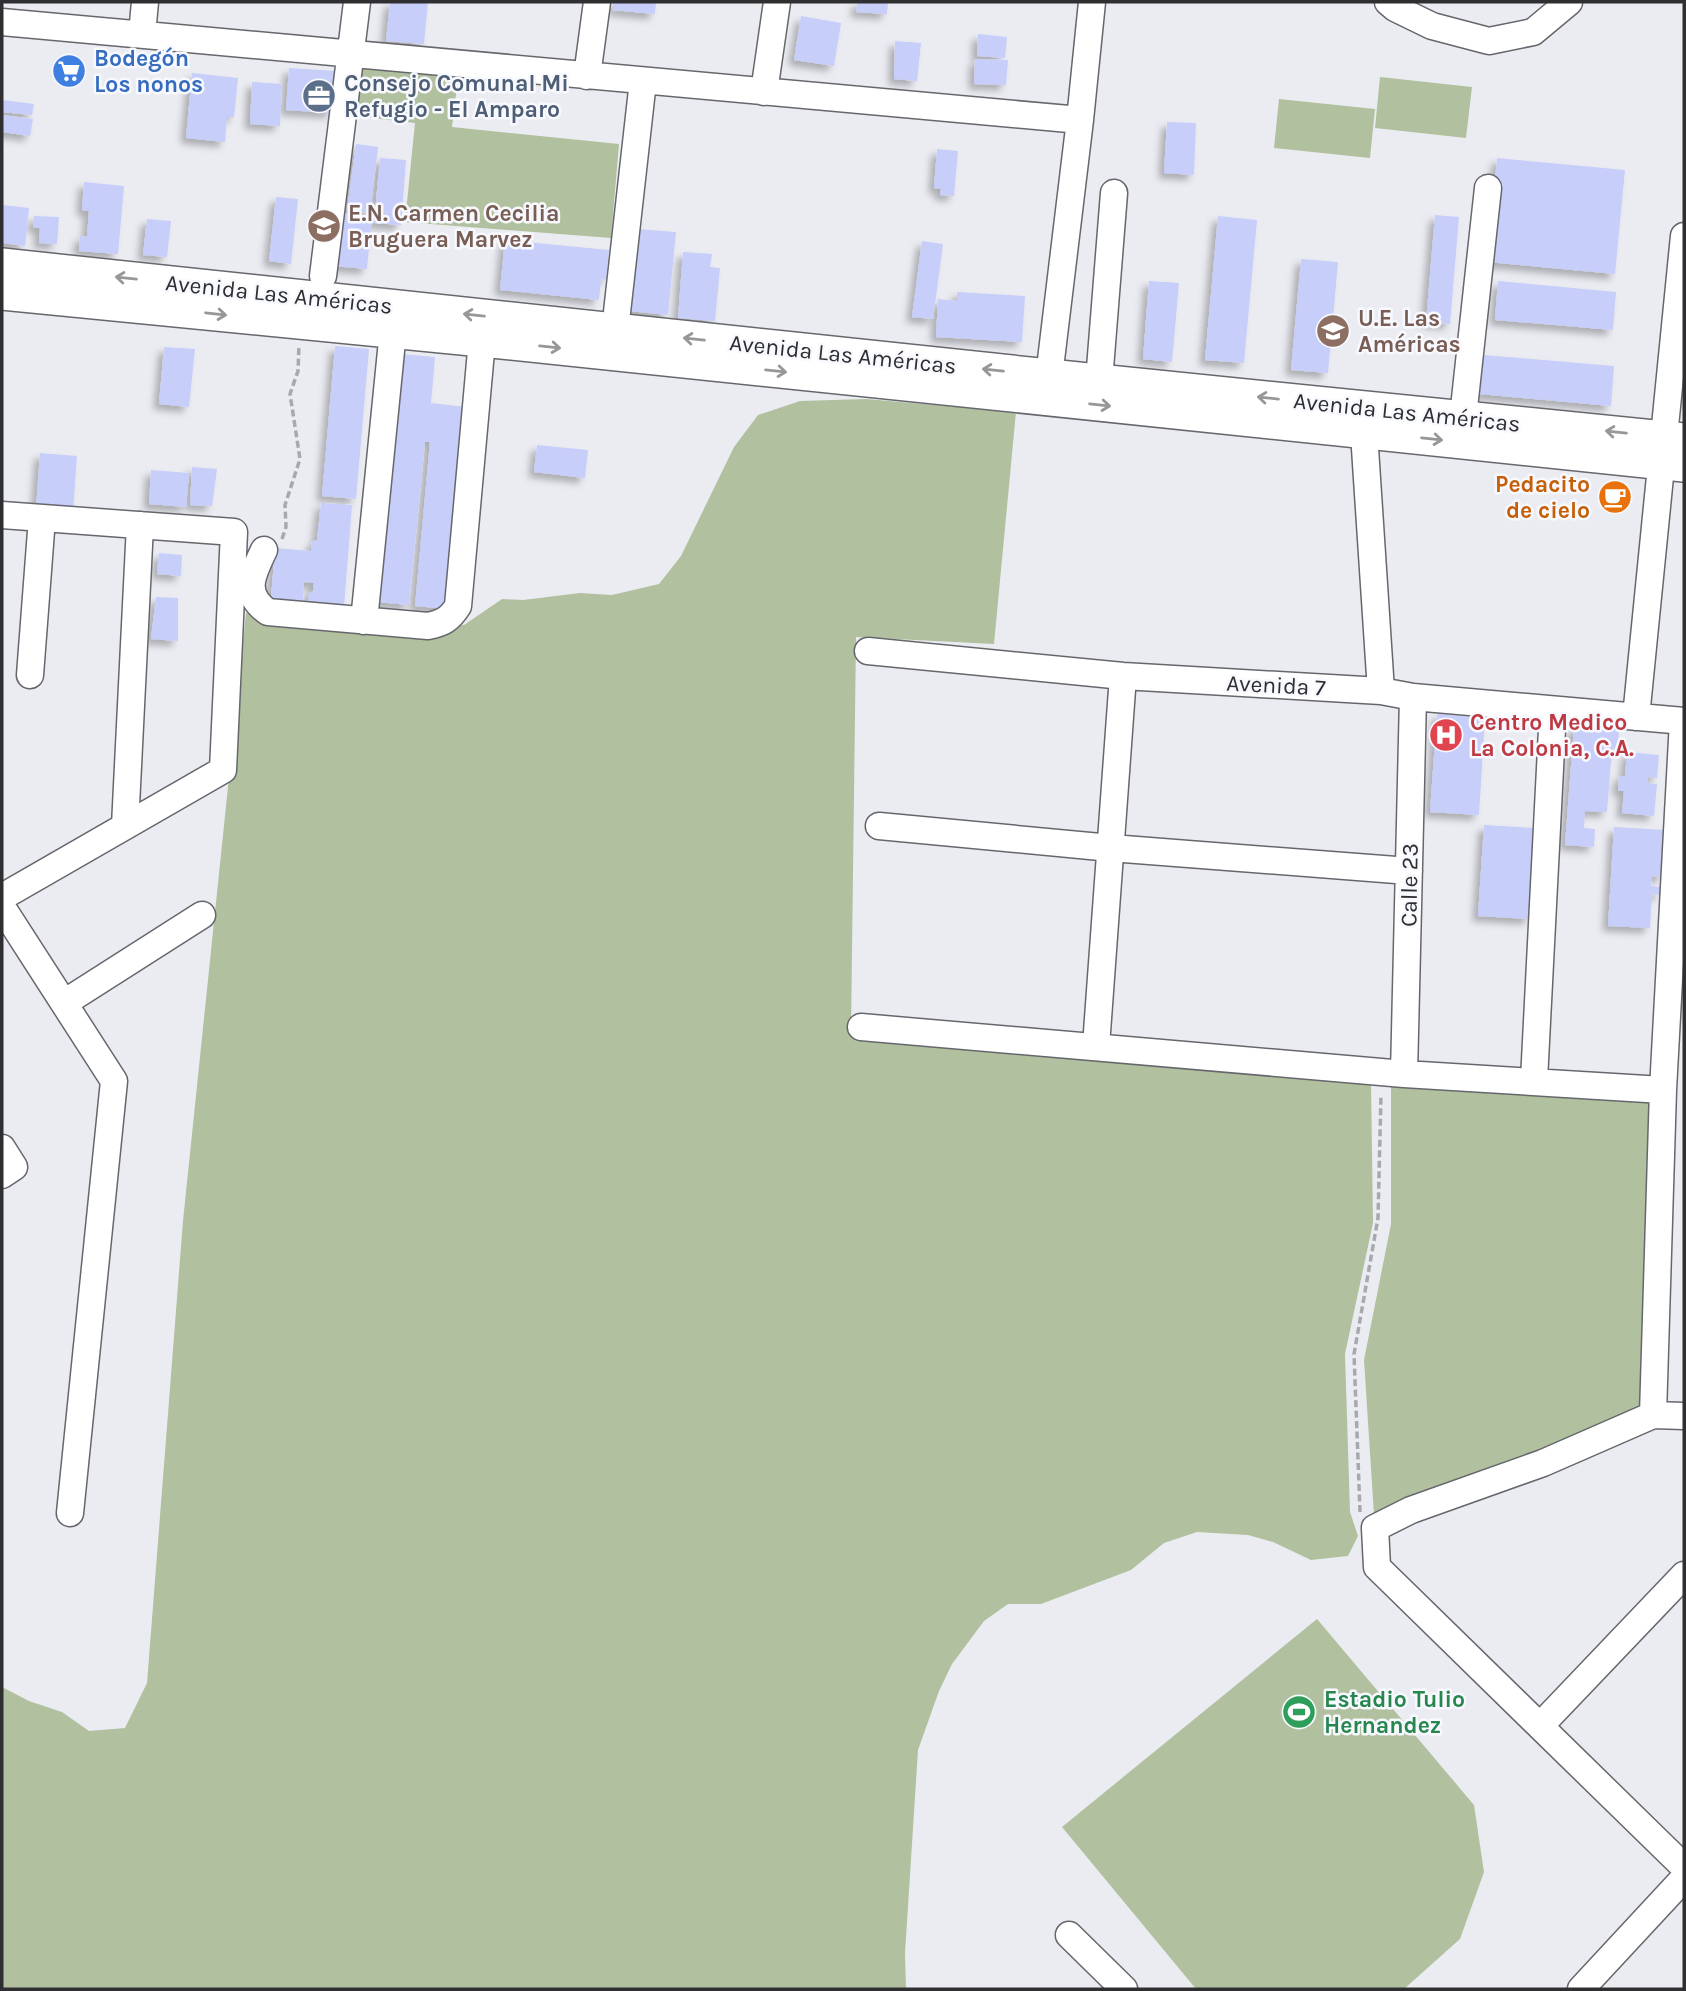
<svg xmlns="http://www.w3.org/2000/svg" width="1686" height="1991" viewBox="0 0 1686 1991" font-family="Karla,sans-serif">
<defs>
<filter id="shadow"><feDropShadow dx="-5.5" dy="5.5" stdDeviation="3.5" flood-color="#0004"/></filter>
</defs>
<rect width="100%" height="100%" fill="#ebecf2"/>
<path fill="#b1c09e" d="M360,65l98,13 -6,49 167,17 -8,94 -206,-16 10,-99 -61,-7z
M1380,77l92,10 -6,51 -91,-10z
M1279,99l96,10 -5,49 -96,-10z
M866,399l150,13 -22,232 -138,-7 -5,394 520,50 2,142 -28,131 5,158 8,24 -10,20 -37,4 -38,-18 -25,-7 -51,-3 -33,11 -33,27 -90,34h-33l-24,17 -32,43 -13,27 -21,59 -13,203 1,36h-904v-302l27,14 33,11 27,19 36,-3 22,-45 36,-462 63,-608 218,12 38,-26 21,1 57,-7 32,2 47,-11 22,-28 53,-109 24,-32 42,-14z
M1391,1084l260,16 -9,311 -268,104 -10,-155 27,-136z
M1317,1619l157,186 10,67 -24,67 -56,50h-208l-134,-162z"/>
<path fill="#c7cef9" filter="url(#shadow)" d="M390,2h38l-4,42 -38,-3z
M613,2h43l-1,12 -42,-4z
M857,2h31l-1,12 -31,-2z
M801,16l40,7 -7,43 -40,-6z
M978,34l29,3 -2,21 -28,-2z
M895,41l26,2 -4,38 -23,-2z
M975,59l33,1 -2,25 -32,-1z
M289,68l46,3 -3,42 -46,-3z
M192,73l46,5 -4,39h-7l-2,25 -39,-4z
M252,82l30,2 -2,42 -30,-2z
M2,100l32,4 -2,11 -30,-3z
M2,115l31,4 -3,17 -28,-4z
M1167,122l29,1 -2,52 -30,-2z
M356,144l22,3 -8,66 -23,-3z
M937,149l21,2 -4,45 -14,-1 1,-6 -7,-1z
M380,158l26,2 -5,65 -27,-2z
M1497,158l128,12 -10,104 -127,-12z
M84,182l40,4 -6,68 -39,-3 1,-15 7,1 2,-26 -7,-1z
M276,197l22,2 -7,65 -22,-3z
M2,205l27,3 -4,38 -23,-3z
M338,213l34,3 -5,53 -34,-3z
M1435,215l24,2 -9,107 -24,-2z
M34,216l25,1 -2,27 -18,-1 1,-15 -7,-1z
M1218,216l39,4 -13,143 -39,-3z
M147,219l24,2 -4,36 -24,-2z
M637,229l39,3 -8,83 -39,-4z
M505,240l104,10 -3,30 -5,-1 -2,21 -99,-10z
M922,241l21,3 -10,75 -21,-2z
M683,252l29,2 -2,13 10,1 -5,53 -37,-3z
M1301,259l37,3 -10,111 -37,-3z
M1149,281l30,2 -7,79 -29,-3z
M1498,281l118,11 -3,38 -118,-10z
M957,292l68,4 -3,46 -86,-5 2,-38 19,2z
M335,346l34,3 -13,150 -34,-3z
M164,347l31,2 -6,58 -30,-3z
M401,354l34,3 -4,46 35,4 -19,202 -32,-3 15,-164h-5l-16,163 -32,-3z
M1483,355l131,11 -3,40 -132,-12z
M537,445l51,5 -3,28 -51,-6z
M40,453l37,3 -4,55 -37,-2z
M192,467l25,2 -5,37 -22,-1z
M151,470l38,3 -3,34 -37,-3z
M321,503l31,2 -8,102 -36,-3v-10l5,-3 1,-8 -10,-1 -1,20 -32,-3 4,-51 36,3 1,-9 5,-2z
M159,553l23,2 -1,21 -24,-2z
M156,597l22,1v43l-27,-2z
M1437,714l48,4 -6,97 -49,-3z
M1574,726l45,3 -1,20 -6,-1 -5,64 -22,-1 -1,17 11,1 -1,18 -29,-2z
M1627,752l32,3 -2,23 -9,-1v6l9,1 -3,32 -32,-3 2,-22h-6l1,-15h6z
M1484,825l52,3 -6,91 -52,-3z
M1614,827l52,3 -3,47 -11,-1 -1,10 9,1v8l-8,-1 -2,34 -42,-2z"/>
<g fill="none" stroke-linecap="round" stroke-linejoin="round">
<g stroke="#66676c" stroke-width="29">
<path id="minor" d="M1388,2l7,6 37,18 57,15 44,-9 36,-30
M2,22l1078,98
M142,34l3,-32
M587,76l10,-74
M764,92l13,-90
M323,276l34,-274
M615,330l28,-249
M1099,381l15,-188
M1047,393l33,-273 12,-118
M1463,417l25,-229
M1364,433l17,258
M2,515l232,17 -11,238 -221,127
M264,550c-12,25 -22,44 4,62l160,14c15,-3 22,-7 30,-20l24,-266
M364,621l29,-290
M868,651l255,25 258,15 32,6 271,24
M30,675l12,-157
M1636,717l48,-481
M125,826l15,-301
M879,826l232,22 298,23
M2,907l112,174 -44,432
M64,1003l138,-88
M861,1027l543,47 259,16
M1096,1046l27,-370
M1404,1074l9,-377
M1534,1080l19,-370
M2,1148l12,19 -12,8
M1653,1415l10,-325 20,-369
M1684,1416l-31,-1 -110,48 -132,47 -36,18 2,39 307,300
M1540,1726l144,-151
M1069,1935l55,54
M1581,1989l103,-111"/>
</g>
<g stroke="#66676c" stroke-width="36">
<path id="major" d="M2,265l1047,111 635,64
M2,293l480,47 1202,125"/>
</g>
<path stroke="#a8a9ae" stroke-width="3.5" stroke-dasharray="7 3.5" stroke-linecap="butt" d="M282,539l4,-12 -1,-22 15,-46 -10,-65 8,-23 1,-26
M1360,1512l-6,-158 24,-136 3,-123"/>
<use href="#minor" stroke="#fff" stroke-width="26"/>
<use href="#major" stroke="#fff" stroke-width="33"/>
</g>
<defs><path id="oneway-shaft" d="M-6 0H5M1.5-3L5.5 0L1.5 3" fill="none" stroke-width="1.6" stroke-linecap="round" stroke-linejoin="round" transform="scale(1.75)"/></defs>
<g stroke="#979798">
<use href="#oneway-shaft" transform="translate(126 278) rotate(-174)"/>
<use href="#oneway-shaft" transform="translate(216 314) rotate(6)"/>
<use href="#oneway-shaft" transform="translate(474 315) rotate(-174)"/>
<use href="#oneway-shaft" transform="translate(694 339) rotate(-174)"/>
<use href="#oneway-shaft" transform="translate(550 347) rotate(6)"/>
<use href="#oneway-shaft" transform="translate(993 370) rotate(-174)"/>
<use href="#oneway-shaft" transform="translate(776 371) rotate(6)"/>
<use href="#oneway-shaft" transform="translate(1268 398) rotate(-174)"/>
<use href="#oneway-shaft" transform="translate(1100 405) rotate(6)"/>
<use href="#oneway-shaft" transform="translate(1616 432) rotate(-174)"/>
<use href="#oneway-shaft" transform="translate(1432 439) rotate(6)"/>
</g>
<defs>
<g id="supermarket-disc" transform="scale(1.75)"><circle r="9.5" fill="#3f7fe0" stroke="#f8f9fe"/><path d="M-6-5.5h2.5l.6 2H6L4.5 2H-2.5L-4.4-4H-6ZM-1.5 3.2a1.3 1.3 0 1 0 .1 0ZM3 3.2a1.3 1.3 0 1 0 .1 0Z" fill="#fff"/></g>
<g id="office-disc" transform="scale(1.75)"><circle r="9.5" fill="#5c6f8a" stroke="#f8f9fe"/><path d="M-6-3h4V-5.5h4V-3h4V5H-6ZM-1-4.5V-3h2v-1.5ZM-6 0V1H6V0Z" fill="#fff"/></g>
<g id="school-disc" transform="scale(1.75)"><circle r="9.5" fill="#8d6e63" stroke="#f8f9fe"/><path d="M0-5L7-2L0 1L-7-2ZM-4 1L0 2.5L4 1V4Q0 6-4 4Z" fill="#fff"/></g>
<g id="cafe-disc" transform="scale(1.75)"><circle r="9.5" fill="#e8710a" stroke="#f8f9fe"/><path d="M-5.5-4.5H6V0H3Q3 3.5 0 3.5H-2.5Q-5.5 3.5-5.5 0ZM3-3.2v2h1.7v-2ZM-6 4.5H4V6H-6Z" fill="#fff"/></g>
<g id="hospital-disc" transform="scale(1.75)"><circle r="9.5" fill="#e0444e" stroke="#f8f9fe"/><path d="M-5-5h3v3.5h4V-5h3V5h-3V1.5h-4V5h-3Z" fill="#fff"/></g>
<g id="stadium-disc" transform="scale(1.75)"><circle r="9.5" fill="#2e9e5b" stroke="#f8f9fe"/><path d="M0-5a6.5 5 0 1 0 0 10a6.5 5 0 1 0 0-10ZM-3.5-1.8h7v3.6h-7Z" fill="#fff"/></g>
</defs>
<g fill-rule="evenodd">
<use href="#supermarket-disc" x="69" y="71"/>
<use href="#office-disc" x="319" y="96"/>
<use href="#school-disc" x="324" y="226"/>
<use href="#school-disc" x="1333" y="331"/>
<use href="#cafe-disc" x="1615" y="497"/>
<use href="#hospital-disc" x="1446" y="735"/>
<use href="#stadium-disc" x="1299" y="1712"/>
</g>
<g text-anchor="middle" stroke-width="5" stroke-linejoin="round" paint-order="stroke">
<g font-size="23" font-weight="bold" fill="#366cbe" stroke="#f8f9fe" text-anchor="start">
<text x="94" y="66">Bodegón<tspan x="94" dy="26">Los nonos</tspan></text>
</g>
<g font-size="23" font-weight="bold" fill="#4e5e75" stroke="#f8f9fe" text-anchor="start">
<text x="344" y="91">Consejo Comunal Mi<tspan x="344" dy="26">Refugio - El Amparo</tspan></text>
</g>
<g font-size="23" font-weight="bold" fill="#785e54" stroke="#f8f9fe" text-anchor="start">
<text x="348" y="221">E.N. Carmen Cecilia<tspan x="348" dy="26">Bruguera Marvez</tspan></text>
<text x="1358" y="326">U.E. Las<tspan x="1358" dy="26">Américas</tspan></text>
</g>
<g font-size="23" fill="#2f2f32" stroke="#f8f9fe">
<text transform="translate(279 294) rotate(6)" y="8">Avenida Las Américas</text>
<text transform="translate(843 354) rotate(6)" y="8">Avenida Las Américas</text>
<text transform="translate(1407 412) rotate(6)" y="8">Avenida Las Américas</text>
<text transform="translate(1276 685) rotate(3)" y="8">Avenida 7</text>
<text transform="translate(1409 885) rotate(-89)" y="8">Calle 23</text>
</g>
<g font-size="23" font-weight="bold" fill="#c56008" stroke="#f8f9fe" text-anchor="end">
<text x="1590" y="492">Pedacito<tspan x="1590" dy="26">de cielo</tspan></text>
</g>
<g font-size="23" font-weight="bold" fill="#be3a42" stroke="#f8f9fe" text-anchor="start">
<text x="1470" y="730">Centro Medico<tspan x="1470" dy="26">La Colonia, C.A.</tspan></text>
</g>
<g font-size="23" font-weight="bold" fill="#27864d" stroke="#f8f9fe" text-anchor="start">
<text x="1324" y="1707">Estadio Tulio<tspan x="1324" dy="26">Hernandez</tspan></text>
</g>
</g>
<rect width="1686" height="1991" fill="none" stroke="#2f2f32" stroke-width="7"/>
</svg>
